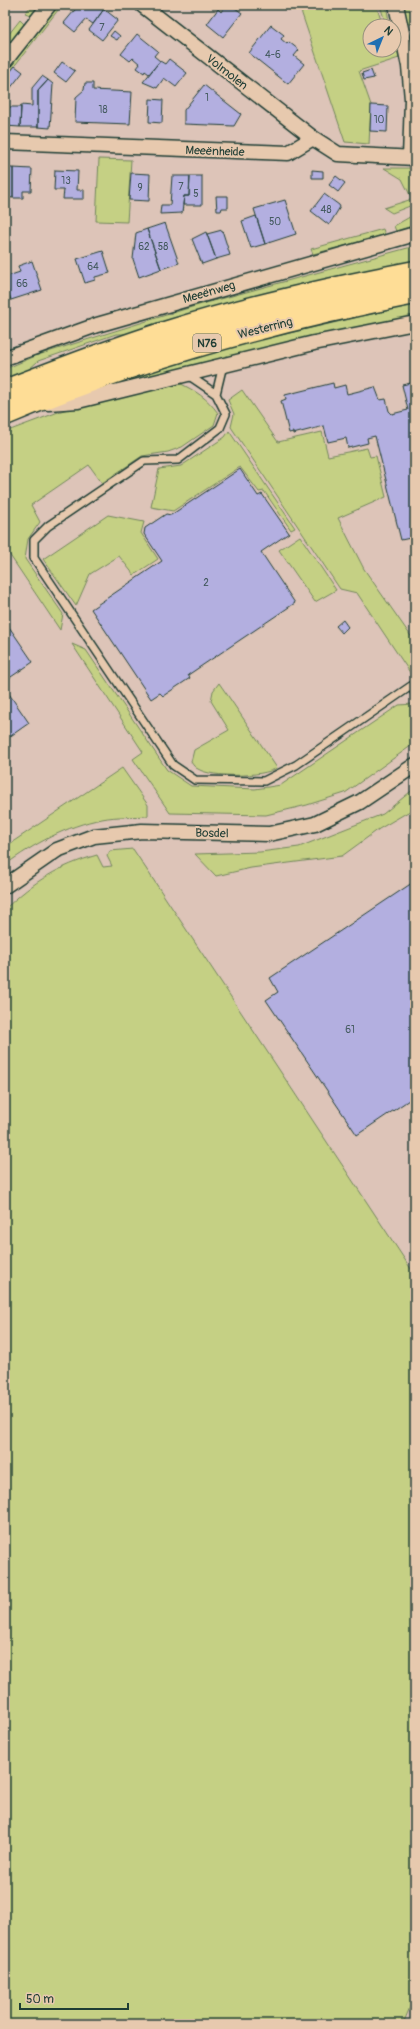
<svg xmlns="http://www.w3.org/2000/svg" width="420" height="2029" viewBox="0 0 420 2029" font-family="Pangolin,sans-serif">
<rect width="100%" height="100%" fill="#ddc4b8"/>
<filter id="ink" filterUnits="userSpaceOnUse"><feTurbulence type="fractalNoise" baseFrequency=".025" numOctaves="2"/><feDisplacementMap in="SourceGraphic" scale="8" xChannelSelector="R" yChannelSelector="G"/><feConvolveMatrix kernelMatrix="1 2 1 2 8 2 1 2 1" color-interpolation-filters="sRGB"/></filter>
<g filter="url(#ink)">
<path fill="#c5d084" stroke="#72865c" d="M32,5h9l-8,11 -8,-3z
M54,5h8l-57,73v-10z
M299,5h77l7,21h-13v24h24v-8l2,-1 3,17 -40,13 12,34 -2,39 -24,-2z
M380,5h6l3,16 -4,1z
M403,5h11v19h-8z
M20,20l5,5 -20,26v-12z
M99,159l32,1 -4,62 -31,-1z
M384,168h31v36l-23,9 -8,-5 25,-8 2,-3 -9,-18z
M415,214v11l-19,6 -2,-5z
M383,229l2,6 -72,19 -2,-5z
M415,246v15l-130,29 -155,44h-14l-78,27 -12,11 -21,9v-12l33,-14 157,-49z
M415,304v16l-283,61 -4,-2 110,-34z
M179,383c17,8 28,15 39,30l-4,12 -32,22 -14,5 -26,4 -40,27 -13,-18 -58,40 9,17 -12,17 -3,20 38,55 -3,16 -55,-82v-116l56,-21 88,-23z
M242,390l36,52 44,-10 6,24 39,-8 3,9 6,-1 10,41 -48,21 26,51 51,73v38l-58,-87 -17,-4 -109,-162 3,-13 -6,-14z
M229,431l66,97 -4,2 -27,-39 -5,1 -19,-25 -67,44 -22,-4 8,-38 22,-3 44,-29z
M108,515l36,7 -3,11 17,26 -24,16 -15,-19 -29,18 -14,32 -33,-47z
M300,536l36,54 -21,12 -36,-52z
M72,644l14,6 81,120 24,16 64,3 26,-4 118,-80 14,-1 2,3v36l-70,50 -38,12 -41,10 -96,-2 -37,-54 10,-7z
M219,683l7,10 51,75c-14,9 -65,10 -79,1 -3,-1 -5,-4 -7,-7l3,-12 35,-20 -18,-29 2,-10z
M122,768l26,37v11c-15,1 -31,0 -46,3 -36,7 -68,25 -97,46v-18z
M415,788v20l-36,21 -37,27 -91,12 -35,8 -21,-22 65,-2 39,-5 84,-33z
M133,849l282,426v720l-12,29h-398v-1115c29,-28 54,-43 92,-54l6,12 9,-1 -5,-10 3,-5z"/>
<path fill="#b3afe0" stroke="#1f3d34" d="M79,5h20l5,4 -11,15 -7,-5 -11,13 -11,-9z
M226,5h5l11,8 -19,24 -16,-13 11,-15 3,3z
M104,9l14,11 -16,20 -13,-10z
M5,10l4,5 -4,6z
M271,25l13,10 -3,4 6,5 2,-2 10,8 -5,6 10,8 -16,20 -39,-31z
M114,31l6,5 -3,4 -7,-4z
M137,34l21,17 -4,5 6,5 -11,13 -4,-3 -1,2 -7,-5 3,-4 -7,-6 -3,3 -9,-7z
M169,59l18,14 -11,14 -12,-9 -7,10 -14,-6 17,-21 5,3z
M62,62l13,9 -9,11 -12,-9z
M15,66l8,6 -14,18 -4,-3v-9z
M371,70l3,8 -10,2 -2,-7z
M42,76l6,4 -10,11v36h-18l1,-22 11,1v-18z
M48,80l5,4 -3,44 -12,-1v-36z
M85,83h8v7l39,2 -2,32 -55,-2 1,-25 8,-7z
M204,85l37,29 -7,12 -50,-2v-14z
M150,99l13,1 -1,23 -13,-1z
M371,105l17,1 -1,26 -17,-1z
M5,107h16l-1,20 -15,-1z
M5,168h8v30l-8,-1z
M13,168l19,1 -1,22h-8v7h-10z
M55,170l23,1 -1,19h7v9h-21l1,-9h-10z
M312,170l11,1v7h-11z
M131,173l19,1 -1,27 -20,-1z
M172,176h18l-1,20h-5l-2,17 -22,1 1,-9h9z
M190,176h12v29h-19l1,-9h5z
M336,176l9,7 -7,9 -9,-7z
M324,194l15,11 1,2 -11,18 -18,-14z
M216,196h12v12h-6l-1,3h-4z
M285,200l11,34 -31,10 -11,-35z
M256,216l9,28 -14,4 -9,-27z
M165,223l14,40 -18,6 -14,-40z
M147,229l14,40 -22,8 -6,-18 3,-26z
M222,230l8,25 -14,4 -9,-25z
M206,232l10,27 -14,5 -10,-25z
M103,251l7,22 -15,4v3l-10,3 -8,-24z
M32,261l10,29 -31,10 -4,-12 -2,1v-12l15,-5 -2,-6z
M415,382v155l-14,3 -26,-104 -8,2 1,5 -20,5 -2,-10 -18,4 -4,-16 -31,8v-2l-4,1 -8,-32 5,-2 -1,-4 48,-12 1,5 11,-3 2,9 28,-7 5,13 6,-1 3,12 3,3 16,-4 -6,-25z
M240,469l18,27 4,-2 27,39 -28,19 34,51 -107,72 2,3 -27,18 -3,-3 -9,6 -60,-90 71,-48 -18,-27 1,-6 21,-14 5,1z
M343,620l5,7 -6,6 -6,-7z
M5,621l28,41 -28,19z
M5,688l24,35 -24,17z
M415,881v176l-2,2 2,2v35l-58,39 -91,-135 12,-8 -8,-14z"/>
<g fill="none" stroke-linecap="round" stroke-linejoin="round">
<g stroke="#1f3d34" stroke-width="10">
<path id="service" d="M188,375l28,19 10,20 -6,14 -42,32 -34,1 -96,65 -14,14v18l139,207 22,15 69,1 32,-16 115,-79 4,7
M216,394l7,-29"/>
</g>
<g stroke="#1f3d34" stroke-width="17">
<path id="minor" d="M142,5l171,133 25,16 77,4
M396,5l13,61 3,33 -2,59
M5,61l44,-56
M5,142l283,11 25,-15
M5,358l92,-33 318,-91
M48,403l30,-2 236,-58 101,-20
M5,886l52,-36 37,-14 48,-5 127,3 46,-10 45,-22 55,-37"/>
</g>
<g stroke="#1f3d34" stroke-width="25">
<path id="trunk" d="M5,391c54,-21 108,-42 163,-59 80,-25 164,-44 247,-60
M5,414c131,-55 270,-94 410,-121"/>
</g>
<use href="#service" stroke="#e7c9ae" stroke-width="7"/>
<use href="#minor" stroke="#e7c9ae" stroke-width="14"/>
<use href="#trunk" stroke="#fedd96" stroke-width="22"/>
</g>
</g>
<g text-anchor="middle" stroke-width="4" stroke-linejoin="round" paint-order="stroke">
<g font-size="10" fill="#445a5f">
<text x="102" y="31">7</text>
<text x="273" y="58">4-6</text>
<text x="207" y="101">1</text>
<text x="103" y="113">18</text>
<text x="379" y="123">10</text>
<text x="66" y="184">13</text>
<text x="181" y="190">7</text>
<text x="140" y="191">9</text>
<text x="196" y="197">5</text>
<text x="326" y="213">48</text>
<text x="275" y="225">50</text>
<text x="144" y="250">62</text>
<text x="163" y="250">58</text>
<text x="93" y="270">64</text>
<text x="22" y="287">66</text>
<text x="206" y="586">2</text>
<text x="350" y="1033">61</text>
</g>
<rect fill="#e7c9ae" stroke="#5b6759" stroke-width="1" x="193" y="334" width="28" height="18" rx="3"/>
<g font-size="11" font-weight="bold" fill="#1f3d34">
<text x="207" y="347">N76</text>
</g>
<g font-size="12" fill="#1f3d34" stroke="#e7c9ae">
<text transform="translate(227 72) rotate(38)" y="4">Volmolen</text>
<text transform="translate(215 151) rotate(2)" y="4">Meeënheide</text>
<text transform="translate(209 292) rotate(-16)" y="4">Meeënweg</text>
<text transform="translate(265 328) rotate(-14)" y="4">Westerring</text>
<text transform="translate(212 833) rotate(1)" y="4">Bosdel</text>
</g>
</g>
<rect width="420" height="2029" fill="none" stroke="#e7c9ae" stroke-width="20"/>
<rect x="10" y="10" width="400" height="2009" fill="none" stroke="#1f3d34" stroke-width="1.5" filter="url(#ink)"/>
<g transform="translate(382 38) rotate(43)"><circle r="19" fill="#e7c9ae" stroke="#97917d"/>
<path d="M0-3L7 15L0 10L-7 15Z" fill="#1f6fb2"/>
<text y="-6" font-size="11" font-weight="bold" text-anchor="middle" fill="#1f3d34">N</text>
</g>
<path d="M20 2003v6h108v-6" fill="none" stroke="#1f3d34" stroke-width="2"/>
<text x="26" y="2003" font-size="12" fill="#1f3d34" stroke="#e7c9ae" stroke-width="3" paint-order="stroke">50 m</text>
</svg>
